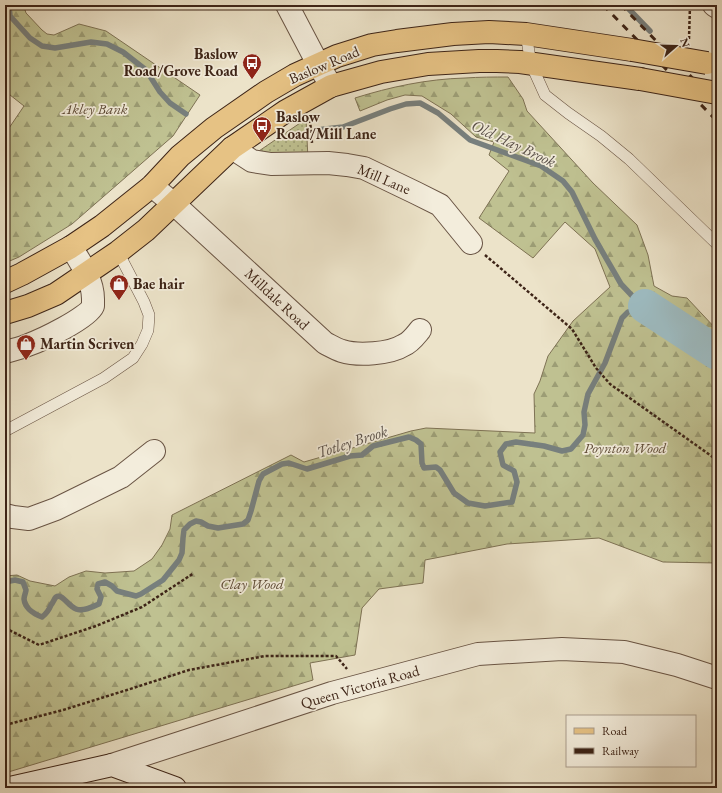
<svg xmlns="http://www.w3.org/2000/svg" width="722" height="793" viewBox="0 0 722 793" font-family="'EB Garamond',serif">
<defs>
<pattern id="grass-dots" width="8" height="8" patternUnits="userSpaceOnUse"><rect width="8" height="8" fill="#bfc191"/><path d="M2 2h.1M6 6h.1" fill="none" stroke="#9c9d75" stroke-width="1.8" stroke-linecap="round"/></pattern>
<pattern id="forest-firs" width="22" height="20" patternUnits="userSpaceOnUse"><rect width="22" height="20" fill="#bfc191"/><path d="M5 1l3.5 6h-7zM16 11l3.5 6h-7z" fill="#9c9d75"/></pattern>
</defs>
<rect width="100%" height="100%" fill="#ece3c9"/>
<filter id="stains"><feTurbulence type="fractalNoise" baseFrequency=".005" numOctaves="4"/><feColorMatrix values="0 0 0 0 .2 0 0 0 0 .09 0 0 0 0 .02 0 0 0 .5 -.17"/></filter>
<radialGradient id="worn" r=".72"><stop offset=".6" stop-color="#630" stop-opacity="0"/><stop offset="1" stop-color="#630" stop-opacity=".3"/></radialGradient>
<path fill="url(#grass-dots)" stroke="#7e7254" d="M306,119l2,40 -52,-6z"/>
<path fill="url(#forest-firs)" stroke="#7e7254" d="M5,5h20l-1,2 2,6 16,17 5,4 7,1 25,-11 27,7 94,64 -27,41 -101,88 -53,33 -14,6v-129l19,-28 -19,-15z
M508,77l15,22 4,12 66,72 44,42 11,30 6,31 18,10 15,2 30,32v233l-54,-1 -64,-24 -92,6 -82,16 -2,23 -44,6 -17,19 -7,47 -45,8 3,17 -308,93v-197l12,-1 13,6 25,5 14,-9 17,-6 19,2 29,-2 18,-12 10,-14 8,-16 2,-14 119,-60 13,7 107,-31 15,-3 109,5 -1,-39 6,-13 8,-25 25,-35 37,-34 -15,-38 -30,-27 -32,36 -54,-40 30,-47 -20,-16 5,-13 -18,-5 -25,-23 -29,-18 -17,-1 -18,5 -27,11 -5,-13c35,-11 72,-19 110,-20 14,-1 29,-1 43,-1z"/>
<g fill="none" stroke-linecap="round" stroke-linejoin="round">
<path stroke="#777f7d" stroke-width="5.5" d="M9,5l1,11 20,22 12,8 13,2 36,-6 16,2 16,8 23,18 14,22 10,11 16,11
M625,5l25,26
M316,130l27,-3 47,-18 16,-5 14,-1 18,10 32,27 71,26 22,15 9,11 23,47 26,45 17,18 7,4
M5,582l10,-2 8,2 3,8c0,2 -2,6 -2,9 1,9 10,15 18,18 4,-3 7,-7 9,-12 2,-2 3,-6 5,-8 6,-4 12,9 20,12 7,3 16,-2 23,-5l2,-7 -4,-8 1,-5 7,-2 7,4 5,5 19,5 5,-2 22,-14 16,-20 3,-7 1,-15 1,-8 6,-6 6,-3 5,1 7,4 10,2 25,-4 5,-4 3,-9 8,-30 4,-7 19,-10 7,-1 18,6 43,-13 12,-1 11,-9 36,-9 7,3 5,4 1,19 2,5 12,-1 4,3 14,23 14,10 17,3 27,-4 5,-20 -3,-11 -11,-6 -3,-13 6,-8 10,-2 28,4 18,5 9,-2 12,-14 2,-10 -1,-13 4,-18 17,-31 17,-45 6,-6 17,-6"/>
<path stroke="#9dbbc1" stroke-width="34" d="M645,306l72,47"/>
<g stroke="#695444" stroke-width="12">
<path id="lane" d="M526,34l5,30 14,31 23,18 33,23 28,23 88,85
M5,431l99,-53 29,-20 9,-14 6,-14 1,-15 -5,-13 -26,-50"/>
</g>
<g stroke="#695444" stroke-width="24">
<path id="street" d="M287,5l31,59 13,22
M714,5l3,2
M232,148l20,13 19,3 57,-1 19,2 17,3 52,25 24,12 31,38
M152,186l22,18 151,139c6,3 11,6 17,8 16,5 48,3 62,-6 7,-3 11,-9 16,-15
M5,352c8,-2 16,-4 23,-7 14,-5 60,-27 65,-39 0,-1 0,-6 0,-7 0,-19 -12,-36 -22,-52
M5,515l8,2 16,2 27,-10 65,-32 33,-26
M112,765l114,-37 106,-35 146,-39 84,-5 62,3 53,13 40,13"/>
</g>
<g stroke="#3d2417" stroke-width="24">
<path id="secondary" d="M10,788l102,-23 63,23"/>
</g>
<g stroke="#3d2417" stroke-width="24">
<path id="primary" d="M5,282l17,-8 49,-27 31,-21 50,-40 28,-30 34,-28 52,-36 29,-17 42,-19 35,-11 25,-4 56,-7 36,-2 37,2 106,16
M5,313l23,-7 28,-12 62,-42 28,-22 86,-82 54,-37 45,-25 50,-14 47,-8 51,-3h18l23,1 120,17"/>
</g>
<path stroke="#3d2417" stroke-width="2.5" stroke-dasharray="3 2" stroke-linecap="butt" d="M689,39l1,-34
M310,120l2,23
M485,255l87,74 24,39 14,16 107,76
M5,628l34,17 57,-19 46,-19 52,-34
M5,725l58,-15 64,-20 62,-20 76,-14h71l11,13"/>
<use href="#lane" stroke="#f3eddc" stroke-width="11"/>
<use href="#street" stroke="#f3eddc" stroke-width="22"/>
<use href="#secondary" stroke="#f3eddc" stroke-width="22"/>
<use href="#primary" stroke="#e6c284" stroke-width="22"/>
<path stroke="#3d2417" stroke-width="3" stroke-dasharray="7 7" stroke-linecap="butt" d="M603,5l114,116
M621,5l96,98"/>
<g stroke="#3d2417" stroke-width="24" stroke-linecap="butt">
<path id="primary-bridge" d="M632,50l75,13
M640,79l77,14"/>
</g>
<use href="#primary-bridge" stroke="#e6c284" stroke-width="22"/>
</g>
<defs>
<g id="bus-pin" transform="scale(1)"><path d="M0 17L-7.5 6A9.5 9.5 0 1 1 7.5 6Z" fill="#8f2418" stroke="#f3eddc"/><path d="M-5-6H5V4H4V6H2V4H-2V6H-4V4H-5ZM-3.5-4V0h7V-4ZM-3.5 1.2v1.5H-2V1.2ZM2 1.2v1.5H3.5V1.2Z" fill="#fff"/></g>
<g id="shop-pin" transform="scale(1)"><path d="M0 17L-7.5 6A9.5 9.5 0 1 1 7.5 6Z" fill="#8f2418" stroke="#f3eddc"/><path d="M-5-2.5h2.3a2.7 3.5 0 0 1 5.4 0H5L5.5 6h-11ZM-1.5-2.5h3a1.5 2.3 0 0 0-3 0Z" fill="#fff"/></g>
</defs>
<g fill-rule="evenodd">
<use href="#bus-pin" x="252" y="63"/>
<use href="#bus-pin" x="262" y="126"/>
<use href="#shop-pin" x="119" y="284"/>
<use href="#shop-pin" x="26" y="344"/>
</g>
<g text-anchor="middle" stroke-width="3.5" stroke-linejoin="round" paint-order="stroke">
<g font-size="15" font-weight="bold" fill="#3d2417" stroke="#f3eddc" text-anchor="start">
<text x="238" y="59" text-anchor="end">Baslow<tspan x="238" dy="17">Road/Grove Road</tspan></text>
<text x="276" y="122">Baslow<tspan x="276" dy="17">Road/Mill Lane</tspan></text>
<text x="133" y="289">Bae hair</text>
<text x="40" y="349">Martin Scriven</text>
</g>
<g font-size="15" fill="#3d2417" stroke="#f3eddc">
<text transform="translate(324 65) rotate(-23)" y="5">Baslow Road</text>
<text transform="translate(384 179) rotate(23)" y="5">Mill Lane</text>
<text transform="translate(277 299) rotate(43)" y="5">Milldale Road</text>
<text transform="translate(360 687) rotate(-16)" y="5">Queen Victoria Road</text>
</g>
<g font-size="15" font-style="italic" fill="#5e4b36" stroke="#f3eddc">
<text x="95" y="114">Akley Bank</text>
<text x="625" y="453">Poynton Wood</text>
<text x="252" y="589">Clay Wood</text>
</g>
<g font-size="16" font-style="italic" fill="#5a514a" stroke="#f3eddc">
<text transform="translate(514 143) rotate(25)" y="6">Old Hay Brook</text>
<text transform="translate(352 441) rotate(-18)" y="6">Totley Brook</text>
</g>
</g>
<rect width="722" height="793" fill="none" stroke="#ece3c9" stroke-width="20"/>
<rect x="6" y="6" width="710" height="781" fill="none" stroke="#3d2417" stroke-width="2"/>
<rect x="10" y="10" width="702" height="773" fill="none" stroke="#3d2417"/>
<rect x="566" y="715" width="130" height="52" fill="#f3eddc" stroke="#aa9d8d"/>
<rect x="574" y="728" width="20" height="6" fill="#e6c284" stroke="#aa9d8d"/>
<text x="602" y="735" font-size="12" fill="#3d2417">Road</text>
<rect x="574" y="748" width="20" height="6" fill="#3d2417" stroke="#aa9d8d"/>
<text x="602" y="755" font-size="12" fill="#3d2417">Railway</text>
<g transform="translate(676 46) rotate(70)" stroke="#f3eddc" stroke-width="3" paint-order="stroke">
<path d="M0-3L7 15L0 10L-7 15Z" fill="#3d2417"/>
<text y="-6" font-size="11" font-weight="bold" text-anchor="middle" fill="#3d2417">N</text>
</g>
<rect width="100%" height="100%" filter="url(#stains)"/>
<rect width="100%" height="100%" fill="url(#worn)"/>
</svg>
